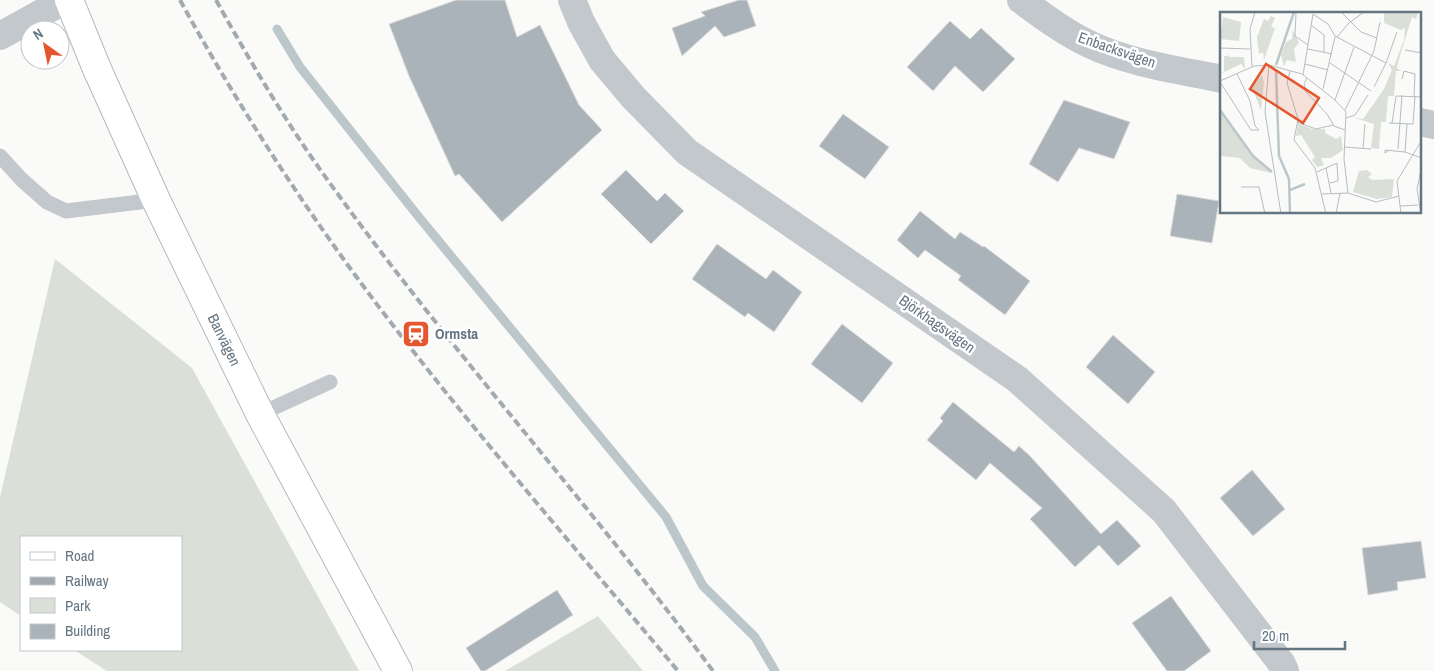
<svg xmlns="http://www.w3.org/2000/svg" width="1434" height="671" viewBox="0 0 1434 671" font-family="'Archivo Narrow',sans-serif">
<rect width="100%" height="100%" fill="#fafaf8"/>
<path fill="#dadfd7" d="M55,259l137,109 167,303h-252l-33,-21h107v-113h-160v79l-21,-14v-105z
M598,616l45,55h-138z"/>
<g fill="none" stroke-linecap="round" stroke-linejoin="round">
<path stroke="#bbc7cb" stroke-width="9" d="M277,29l23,38 118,149 248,301 37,69 52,51 20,34"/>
</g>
<path fill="#aab3b9" stroke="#dcdcda" d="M456,0h49l12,37 23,-12 39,80 23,25 -100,92 -43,-48 -4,2 -46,-100 -20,-52z
M739,0h8l9,26 -32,11 -9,-11 -33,30 -10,-28 33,-12 -4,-4z
M950,21l20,18 11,-11 34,31 -32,33 -28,-26 -22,25 -26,-24z
M1064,100l66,22 -16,37 -35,-11 -21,34 -29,-18z
M843,114l46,33 -24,32 -46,-33z
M626,170l31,31 8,-8 19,18 -33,33 -50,-50z
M1177,194l42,7 -7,42 -42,-7z
M920,211l35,28 5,-7 23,15 1,-1 46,35 -25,34 -47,-35 3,-4 -36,-26 -7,8 -21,-18z
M717,244l49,35 7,-9 29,22 -28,40 -26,-19 -3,4 -53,-38z
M842,324l51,39 -31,40 -51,-39z
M1113,335l42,37 -27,32 -42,-37z
M953,402l61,50 5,-6 11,10 71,78 16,-14 24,26 -23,20 -19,-21 -24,22 -45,-48 12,-11 -52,-45 -14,17 -49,-40 16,-19 -3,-3z
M1252,470l33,39 -32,27 -33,-38z
M1421,541l5,37 -29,4 1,8 -30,5 -6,-47z
M557,590l16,25 -88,56h-4l-15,-23z
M1171,596l40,55 -27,20h-17l-35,-48z"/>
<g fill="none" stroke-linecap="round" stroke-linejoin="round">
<g stroke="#b3babf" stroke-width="30">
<path id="secondary" d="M69,0l28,69 59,131 104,214 138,257"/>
</g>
<path stroke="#c3c8cc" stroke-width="15" d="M0,156l22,24 25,22 19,9 90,-11
M260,414l70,-32"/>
<path stroke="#c3c8cc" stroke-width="28" d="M572,0l9,22 21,38 31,37 54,55 330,227 147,132 118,153 3,7
M1021,0c22,16 43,32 68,44 39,19 90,26 133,35
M0,36l65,-36
M1420,122l14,3"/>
<use href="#secondary" stroke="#fff" stroke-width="28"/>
<path stroke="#a2aab0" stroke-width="4" stroke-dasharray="8 4" stroke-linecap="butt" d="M180,0c62,113 133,222 212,324 91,118 190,232 286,347
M216,0c30,54 61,107 96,158 125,178 272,338 401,513"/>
</g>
<defs>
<g id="station-square" transform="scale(1.4375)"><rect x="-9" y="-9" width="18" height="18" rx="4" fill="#e4572e" stroke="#fff"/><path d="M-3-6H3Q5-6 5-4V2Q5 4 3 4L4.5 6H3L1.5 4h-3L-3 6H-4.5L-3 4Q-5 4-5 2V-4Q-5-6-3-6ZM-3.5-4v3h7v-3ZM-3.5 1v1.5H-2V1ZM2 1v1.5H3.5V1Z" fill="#fff"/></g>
</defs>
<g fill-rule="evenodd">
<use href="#station-square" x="416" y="334"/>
</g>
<g text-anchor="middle" stroke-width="5" stroke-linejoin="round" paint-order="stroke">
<g font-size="15" fill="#657683" stroke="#fff">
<text transform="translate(1117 50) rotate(19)" y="5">Enbacksvägen</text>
<text transform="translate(937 324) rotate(35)" y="5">Björkhagsvägen</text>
<text transform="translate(224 340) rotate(64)" y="5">Banvägen</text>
</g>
<g font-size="15" font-weight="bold" fill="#657683" stroke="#fff" text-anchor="start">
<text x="435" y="339">Ormsta</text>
</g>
</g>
<g transform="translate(1220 12)">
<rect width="201" height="201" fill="#fafaf8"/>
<path d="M164,0h34l-2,7 -4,-2 -13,42 -2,9 4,3h-5l-2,25h-6l-2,26h-5l-2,27 -8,-1 3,-24 -22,-7 11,2 21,-30 8,-19 -4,-7 6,3 10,-26 1,-12 -4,2 -17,-7zM51,4l4,2 -4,9 4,1 -11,32 -1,-8 -4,2 -2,-17 7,-18 4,2zM3,5l18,5 -2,19 -19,-2zM73,18l6,13 -5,6 2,13 -9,-2 -3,6 -3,-11 5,-13 6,-3zM7,38l2,7h15l1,12 -4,-5 -21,10 4,-3v-15h4zM42,63l2,7 -3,28 -10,-25zM0,98l34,47 17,16 -21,-5 -10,-10 -20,-2zM78,111l14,6h13v4l11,6 5,-3 2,14 -12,8h-10l3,7 -7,2 -5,-7 3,-3 -14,-22 -5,1zM147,158l5,4 -4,3 4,3 22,-1 -2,18 -15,2 -24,-7 6,-21z" fill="#dadfd7"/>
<path fill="none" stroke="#bbc7cb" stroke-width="2.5" d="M56,53l18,-53M56,59l3,85 10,23 1,35M0,98l33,46 19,16M70,178l15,-6"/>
<path fill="none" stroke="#b5bdc2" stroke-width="1" d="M76,0l-1,24 13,9M121,0l20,20 16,6M93,2l15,10 7,12 51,27 11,-31M91,13l13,10v17M117,25l12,-14 15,-11M0,36l30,1M88,37l24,5M185,38l17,3M110,51l41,28M85,52l23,6M49,53l-4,47 16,102M32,55l-2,-38 5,-17M70,59l-3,12 11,36 -4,21 21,28 11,46M17,62l13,27 5,25M83,63l10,-61M87,66l-3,6 2,8 21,22 7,12 11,4M182,67l2,-8 11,3 -1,22M0,69l34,-15 15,-1 33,9 33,26 11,12 -2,47 4,34M0,70l31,48h8l-4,-4M154,75l12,-24M103,77l12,-52M115,88l19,-53M125,98l29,-59 6,-29M126,106l9,-3 13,-20M77,110l19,7 17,-4M169,111l24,1 2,-28M172,111l4,-27 26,1M124,135l27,2M143,136l2,-24M178,137l4,-54M168,139l-3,2v-3l20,2 17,6M185,140l2,-28M106,156l11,-5 1,18 -8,2M97,160l9,-4 5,25M21,175h18l6,27M102,182l26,-1 28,9 23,-6M180,194l18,-1M116,202l4,-21M181,202l-4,-33 25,-41M201,202l-4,-25 5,-24"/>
<path fill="#e4572e" fill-opacity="0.15" stroke="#e4572e" stroke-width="2.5" d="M46,52l53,34 -16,25 -53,-34z"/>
<rect width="201" height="201" fill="none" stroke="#657683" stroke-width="2.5"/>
</g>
<rect x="20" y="536" width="162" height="115" fill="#ffffff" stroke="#c1c8cd"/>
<rect x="30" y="552" width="25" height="8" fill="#ffffff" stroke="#c1c8cd"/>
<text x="65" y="561" font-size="15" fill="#657683">Road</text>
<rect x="30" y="577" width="25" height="8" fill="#a2aab0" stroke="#c1c8cd"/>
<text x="65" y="586" font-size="15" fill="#657683">Railway</text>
<rect x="30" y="598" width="25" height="15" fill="#dadfd7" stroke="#c1c8cd"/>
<text x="65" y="611" font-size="15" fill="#657683">Park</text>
<rect x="30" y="624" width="25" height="15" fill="#aab3b9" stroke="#c1c8cd"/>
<text x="65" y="636" font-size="15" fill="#657683">Building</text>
<g transform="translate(45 45) rotate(327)"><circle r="24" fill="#ffffff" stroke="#c1c8cd"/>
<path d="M0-4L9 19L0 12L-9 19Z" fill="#e4572e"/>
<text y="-8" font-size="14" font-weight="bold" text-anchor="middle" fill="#657683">N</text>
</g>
<path d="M1254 641v8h91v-8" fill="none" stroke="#657683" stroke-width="2.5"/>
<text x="1262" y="641" font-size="15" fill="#657683" stroke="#ffffff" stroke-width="4" paint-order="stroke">20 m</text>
</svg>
